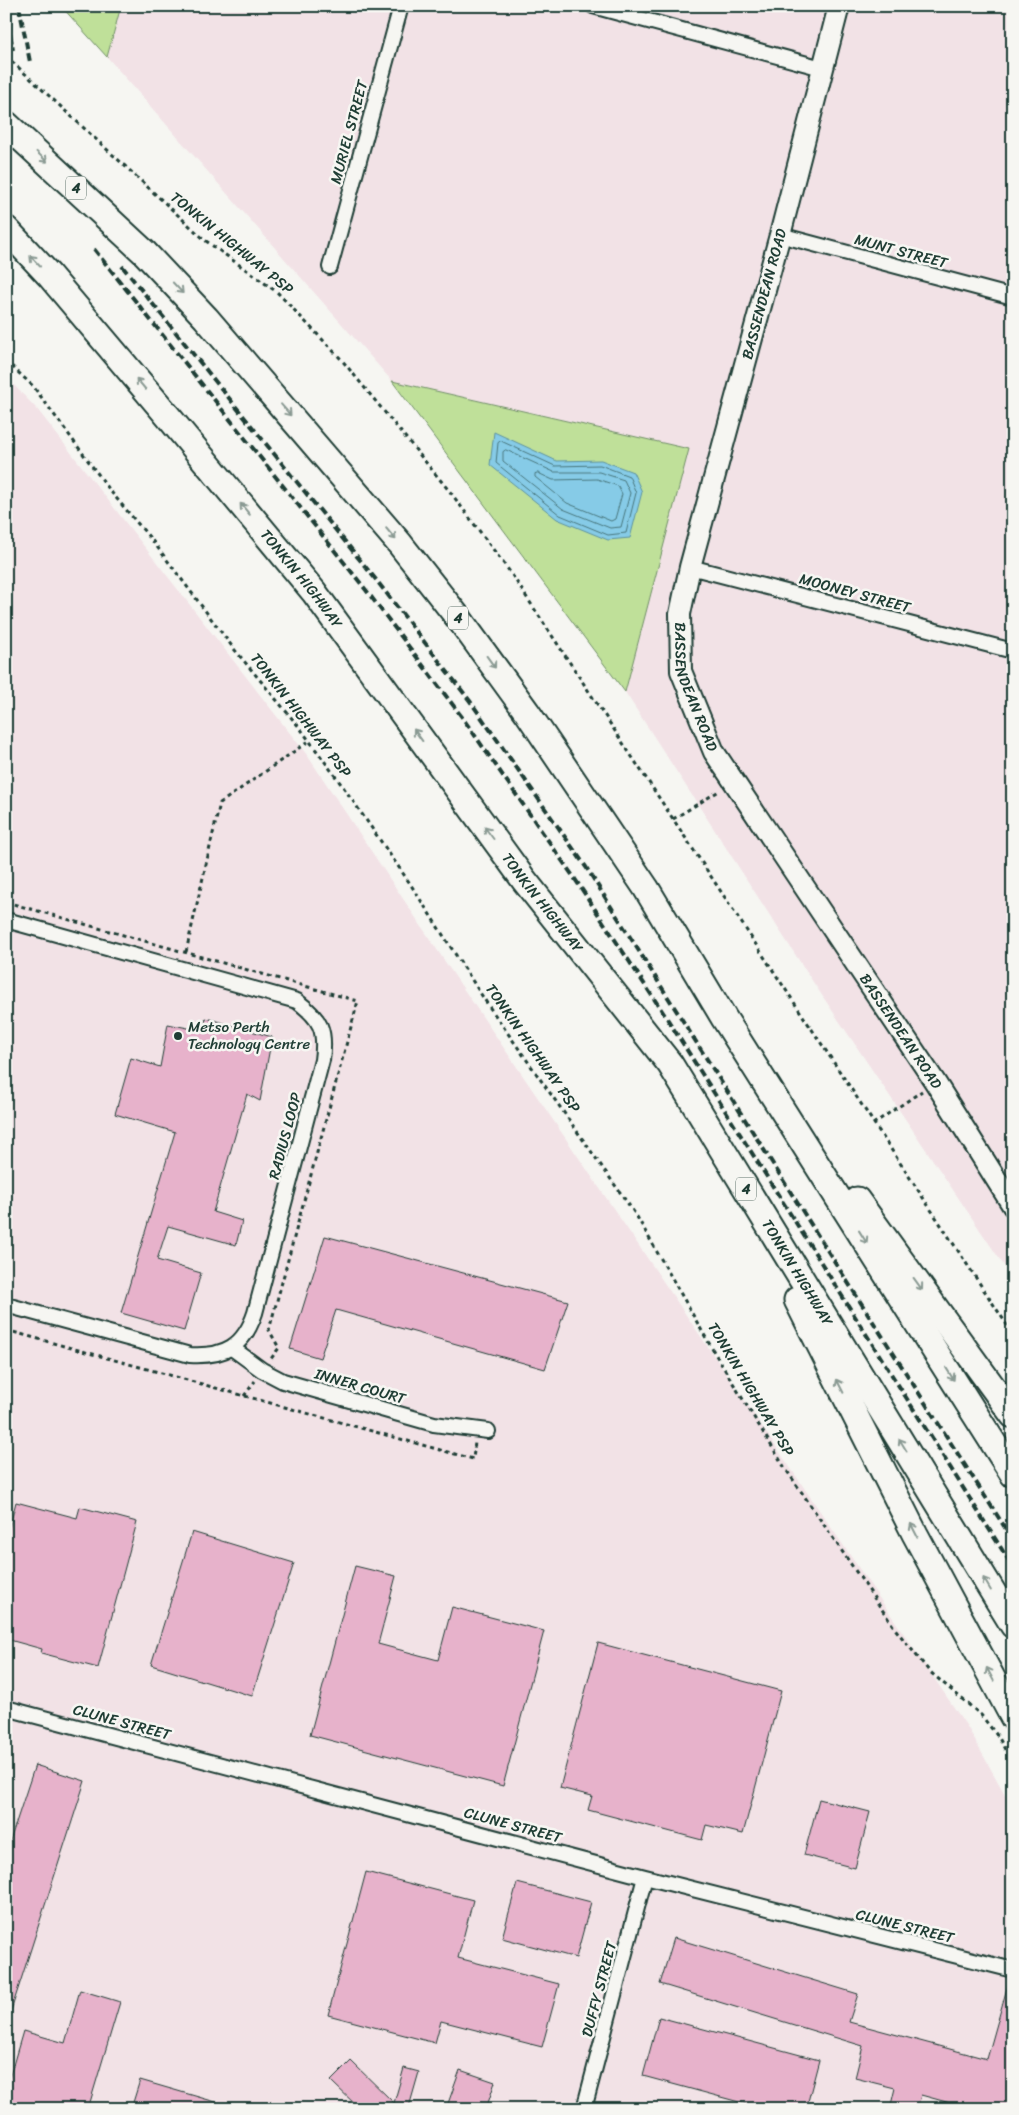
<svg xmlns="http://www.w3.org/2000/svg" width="1019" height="2115" viewBox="0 0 1019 2115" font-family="Sriracha,sans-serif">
<rect width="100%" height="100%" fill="#f6f6f2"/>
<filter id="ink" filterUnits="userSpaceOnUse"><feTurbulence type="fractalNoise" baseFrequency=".02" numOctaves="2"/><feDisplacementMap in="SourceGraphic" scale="10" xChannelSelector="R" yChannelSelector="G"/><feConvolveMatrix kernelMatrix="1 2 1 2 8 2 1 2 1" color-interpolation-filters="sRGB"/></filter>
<g filter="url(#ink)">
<path fill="#f2e2e6" d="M121,6h892v1273l-198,-294 -190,-293 63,-243 -296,-68 -285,-324z
M6,377l31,32 270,346 145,217 516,756 45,81v300h-1007z"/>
<path fill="#bfe099" stroke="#6f8e66" d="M61,6h60l-14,51z
M392,381l297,68 -64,243z"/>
<path fill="#86cbe7" stroke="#5d929f" d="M494,432l63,29 44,-1 32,12 9,20 -12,46 -22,2 -51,-21 -67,-54z"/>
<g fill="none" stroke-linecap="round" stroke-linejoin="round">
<path stroke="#48767c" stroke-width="1" d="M501,441l54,25 45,-1 29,11 7,17 -10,40 -18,2 -48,-20 -64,-52 2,-20z
M506,450l48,22h45l25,8 6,13 -9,34 -11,1 -47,-19 -60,-48v-9z
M538,473l15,7 44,-1 21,7 4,8 -7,25 -4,2 -44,-18 -32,-26v-3z"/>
</g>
<path fill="#e7b2cb" stroke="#1f3d34" d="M206,1018l66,19 -12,64 -13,-7 -34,118 29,9 -6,24 -68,-19 -11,34 44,13 -17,58 -63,-18 54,-181 -60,-18 16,-56 29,9 8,-43 35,7z
M325,1236l243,65 -23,68 -209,-59 -16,48 -30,-9z
M16,1502l61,16 3,-11 57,15 -39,146 -57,-15 1,-4 -36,-10v-99z
M192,1532l102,31 -42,133 -101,-31z
M355,1566l41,10 -18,68 60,16 14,-53 92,24 -41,155 -193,-51z
M598,1643l183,48 -38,143 -37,-9 -4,15 -114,-30 4,-14 -32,-8z
M35,1765l50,16 -76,236h-3v-164z
M819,1799l51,13 -15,56 -51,-13z
M366,1872l107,28 -15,58 101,26 -17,63 -101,-26 -6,22 -107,-28z
M517,1883l74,19 -15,56 -74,-20z
M674,1938l184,56 -9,28 138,37 22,-78h4v128h-41l-51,-14 -4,14h-27l5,-21 -40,-10 8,-32 -203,-62z
M80,1990l40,12 -32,107h-82v-20l17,-58 42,12z
M659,2017l160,43 -13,49h-41l-122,-33z
M351,2061l43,42 6,6h-40l-29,-28z
M404,2068l15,4 -10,35 -15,-4z
M460,2070l35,12 -9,27h-40z
M140,2080l86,25v4h-95z"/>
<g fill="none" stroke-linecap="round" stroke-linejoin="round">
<g stroke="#1f3d34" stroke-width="18">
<path id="street" d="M593,6l229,62
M780,235l233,62
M330,267l71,-261
M690,567l323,84
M6,920l291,81c24,18 29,29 25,59l-67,253c-11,33 -30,44 -65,42l-184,-50
M232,1348l30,22 21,11 151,43 54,7
M6,1708l639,169 368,93
M584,2109l61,-232"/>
</g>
<g stroke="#1f3d34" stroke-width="24">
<g id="secondary">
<path id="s1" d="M839,6l-59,229 -90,332 -10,47 1,57 33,81 221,330 78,124"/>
</g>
</g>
<g stroke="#1f3d34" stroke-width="29">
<g id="highway">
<path d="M6,124l139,129 61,65 194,226 60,76 67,92 119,176 78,130 289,456"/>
<path id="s2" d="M6,229l43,46 113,134 152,183 210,288 146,184 343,561"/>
<path d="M857,1200l156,215"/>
<path d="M797,1300l118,234 98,183"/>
</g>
</g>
<path stroke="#1f3d34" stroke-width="3" stroke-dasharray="4 4" stroke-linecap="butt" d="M6,56l200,185 71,51 64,67 110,134 59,79 503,762
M6,361l27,25 79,107 43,51 79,105 66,79 44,60 65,94 79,123 148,210 78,137 71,116 111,162 33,41 52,44 18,23 14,27
M673,819l46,-28
M6,902l352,99 -89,329 10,18 -9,12
M186,952l34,-149 89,-62
M873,1124l49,-33
M6,1330l467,129 2,-17
M244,1396l11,-15"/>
<use href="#street" stroke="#f6f6f2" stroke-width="14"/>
<use href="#secondary" stroke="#f6f6f2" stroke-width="20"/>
<use href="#highway" stroke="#f6f6f2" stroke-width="25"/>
<path stroke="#1f3d34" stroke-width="4" stroke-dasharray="8 4" stroke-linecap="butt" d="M19,6l11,56
M6,11l7,39
M94,249l272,341 96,127 113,162 93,141 345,547
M122,266l255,315 93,120 116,166 236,375 191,298"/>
</g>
<defs><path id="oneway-shaft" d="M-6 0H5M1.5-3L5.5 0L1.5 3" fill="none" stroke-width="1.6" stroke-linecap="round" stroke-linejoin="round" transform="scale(1.25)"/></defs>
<g stroke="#8a9a93">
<use href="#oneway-shaft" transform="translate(42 157) rotate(43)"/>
<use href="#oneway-shaft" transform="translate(35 261) rotate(-133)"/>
<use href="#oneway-shaft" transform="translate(178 288) rotate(47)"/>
<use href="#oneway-shaft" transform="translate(141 384) rotate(-130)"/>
<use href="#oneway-shaft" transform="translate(286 410) rotate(49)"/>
<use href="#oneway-shaft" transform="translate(245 509) rotate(-130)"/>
<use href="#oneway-shaft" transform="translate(391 534) rotate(50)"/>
<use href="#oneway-shaft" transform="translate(491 662) rotate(54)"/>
<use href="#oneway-shaft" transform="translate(418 735) rotate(-126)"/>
<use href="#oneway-shaft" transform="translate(489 833) rotate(-127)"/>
<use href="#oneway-shaft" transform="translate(863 1237) rotate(58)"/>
<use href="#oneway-shaft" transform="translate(918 1284) rotate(54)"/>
<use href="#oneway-shaft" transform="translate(950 1374) rotate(58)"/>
<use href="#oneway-shaft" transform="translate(840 1386) rotate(-117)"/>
<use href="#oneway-shaft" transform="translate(903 1445) rotate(-121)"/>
<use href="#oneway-shaft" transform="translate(914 1530) rotate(-117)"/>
<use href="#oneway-shaft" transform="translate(987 1584) rotate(-121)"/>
<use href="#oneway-shaft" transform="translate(990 1674) rotate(-118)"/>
</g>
</g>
<circle fill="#1f3d34" stroke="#f6f6f2" stroke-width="2" cx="178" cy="1036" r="5"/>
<g text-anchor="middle" stroke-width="5" stroke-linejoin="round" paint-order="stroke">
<g fill="#f6f6f2" stroke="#60746d" stroke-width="1">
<rect x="66" y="176.5" width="20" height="23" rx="4"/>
<rect x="448" y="606.5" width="20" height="23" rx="4"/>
<rect x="736" y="1177.5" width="20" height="23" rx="4"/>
</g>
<g font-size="14" font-weight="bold" fill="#1f3d34">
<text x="76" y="193">4</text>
<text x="458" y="623">4</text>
<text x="746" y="1194">4</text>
</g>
<g font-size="15" fill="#1f3d34" stroke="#f6f6f2">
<text transform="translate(349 132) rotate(-75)" y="5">MURIEL STREET</text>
<text transform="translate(232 243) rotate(39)" y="5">TONKIN HIGHWAY PSP</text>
<text transform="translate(901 251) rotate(15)" y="5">MUNT STREET</text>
<text transform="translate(764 294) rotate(-75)" y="5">BASSENDEAN ROAD</text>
<text dy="5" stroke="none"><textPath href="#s2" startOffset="458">TONKIN HIGHWAY</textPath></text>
<text transform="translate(855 593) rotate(15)" y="5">MOONEY STREET</text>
<text dy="5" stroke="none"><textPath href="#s1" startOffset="704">BASSENDEAN ROAD</textPath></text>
<text transform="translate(301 715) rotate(52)" y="5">TONKIN HIGHWAY PSP</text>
<text dy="5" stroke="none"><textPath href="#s2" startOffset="862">TONKIN HIGHWAY</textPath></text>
<text dy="5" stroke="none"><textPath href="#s1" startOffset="1109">BASSENDEAN ROAD</textPath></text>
<text transform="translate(533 1048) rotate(55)" y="5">TONKIN HIGHWAY PSP</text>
<text transform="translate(285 1136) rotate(-75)" y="5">RADIUS LOOP</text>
<text dy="5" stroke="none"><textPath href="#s2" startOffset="1312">TONKIN HIGHWAY</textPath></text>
<text transform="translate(360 1386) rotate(16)" y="5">INNER COURT</text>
<text transform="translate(751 1389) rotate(59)" y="5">TONKIN HIGHWAY PSP</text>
<text transform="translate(122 1722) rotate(15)" y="5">CLUNE STREET</text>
<text transform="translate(513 1825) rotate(15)" y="5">CLUNE STREET</text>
<text transform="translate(905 1926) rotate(14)" y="5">CLUNE STREET</text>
<text transform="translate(599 1989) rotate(-75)" y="5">DUFFY STREET</text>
</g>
<g font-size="15" fill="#1f3d34" stroke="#f6f6f2" text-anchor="start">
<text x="188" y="1032">Metso Perth<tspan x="188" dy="17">Technology Centre</tspan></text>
</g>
</g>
<rect width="1019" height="2115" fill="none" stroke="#f6f6f2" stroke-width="25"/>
<rect x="12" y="12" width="994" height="2090" fill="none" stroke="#1f3d34" stroke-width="2" filter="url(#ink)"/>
</svg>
